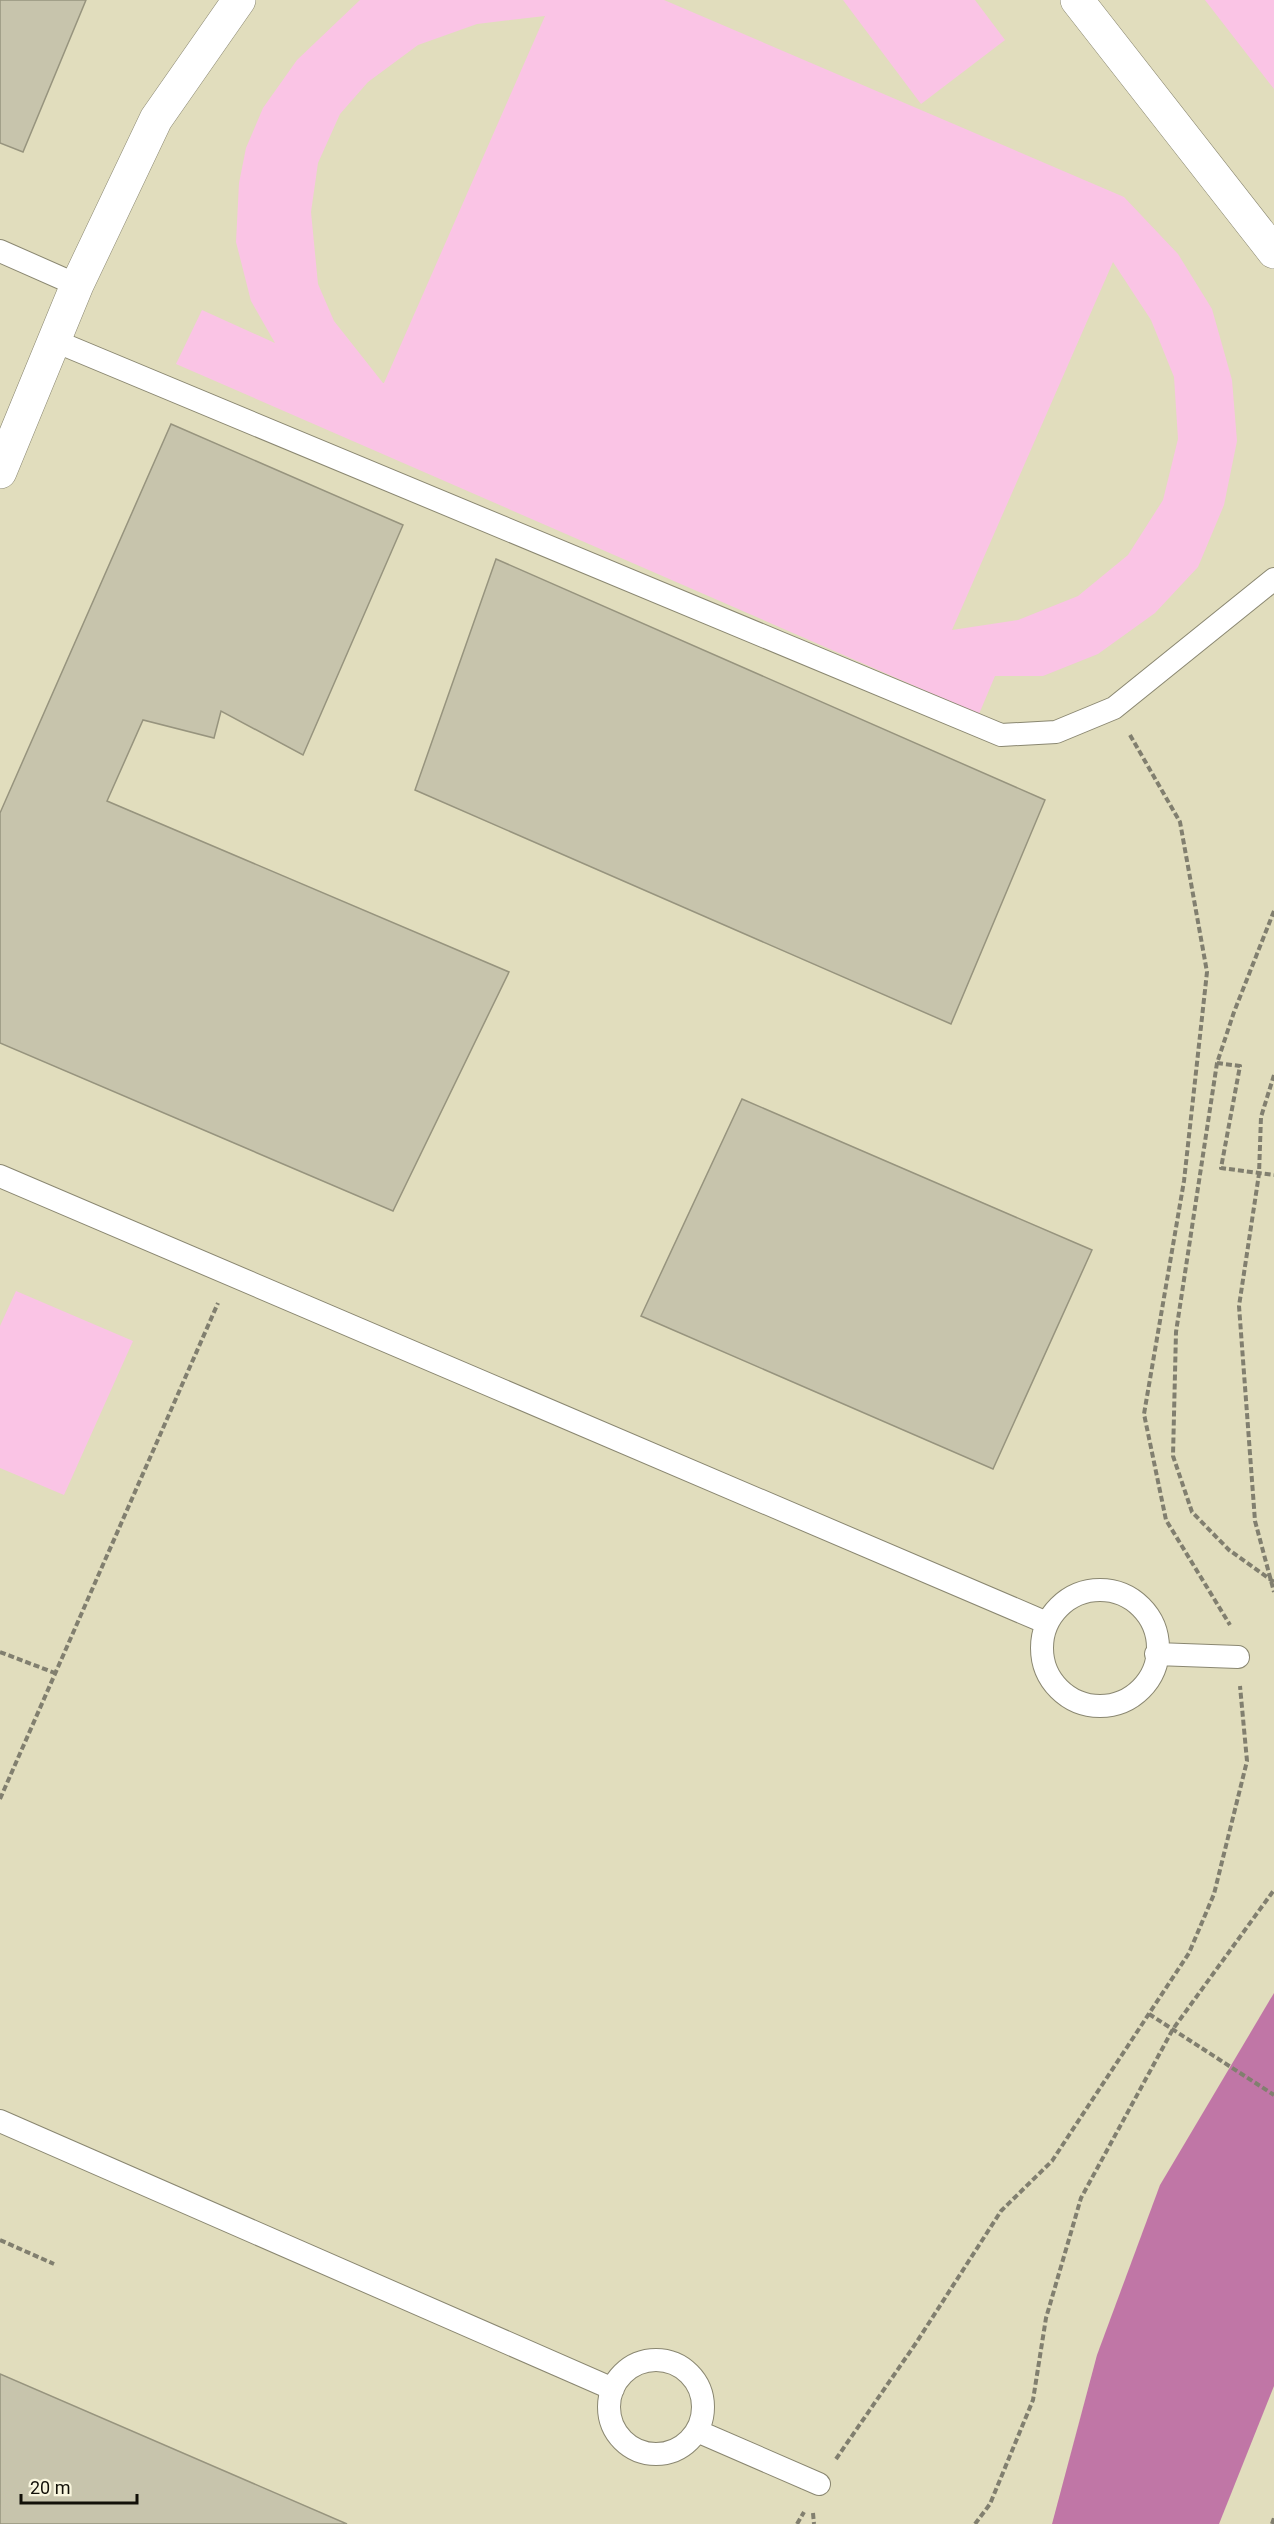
<svg xmlns="http://www.w3.org/2000/svg" width="1274" height="2524" viewBox="0 0 1274 2524" font-family="Roboto,sans-serif">
<rect width="100%" height="100%" fill="#ece9d1"/>
<path fill="#e1ddbd" d="M0,0h1274v2524h-1274z"/>
<path fill="#fac4e5" fill-rule="evenodd" d="M360,0h304l460,197 54,57 34,55 20,71 5,61 -13,64 -26,62 -43,46 -57,41 -55,22h-48l-16,38 -803,-350 26,-54 73,33 -24,-42 -15,-59 3,-59 7,-35 17,-40 34,-48zM545,16l-161,367h-1l-49,-62 -16,-37 -7,-72 7,-49 22,-49 28,-32 50,-37 59,-21zM1113,262l38,58 23,57 4,62 -15,61 -35,55 -50,41 -60,24 -66,10z
M843,0h132l30,40 -84,64z
M1205,0h69v89z
M16,1291l117,50 -69,154 -64,-27v-142z"/>
<path fill="#c076a6" d="M1274,1993v393l-55,138h-167l45,-169 63,-170z"/>
<path fill="#c7c4ac" stroke="#97947e" stroke-width="1.5" d="M0,0h86l-63,152 -23,-9z
M171,424l232,101 -100,230 -82,-44 -7,27 -71,-18 -36,81 402,171 -116,239 -393,-168v-230z
M496,559l549,241 -94,224 -536,-234z
M742,1099l350,151 -99,219 -352,-153z
M0,2374l347,150h-347z"/>
<g fill="none" stroke-linecap="round" stroke-linejoin="round">
<g stroke="#8a8771" stroke-width="24">
<path id="service" d="M0,251l77,34
M55,341l946,394 55,-3 58,-24 160,-129
M0,1176l1047,447
M1042 1648a58 58 0 1 1 116 0a58 58 0 1 1-116 0Z
M1156,1654l82,3
M0,2121l613,268
M609 2407a47 47 0 1 1 94 0a47 47 0 1 1-94 0Z
M697,2431l122,53"/>
</g>
<g stroke="#8a8771" stroke-width="34">
<path id="minor" d="M1077,0l197,252
M0,472l77,-187 79,-166 83,-119"/>
</g>
<path stroke="#817f6f" stroke-width="4" stroke-dasharray="6 3" stroke-linecap="butt" d="M1130,735l50,87 27,150 -23,209 -40,233 22,106 64,105
M1274,911l-40,101 -17,51 -41,269 -3,124 19,56 37,38 45,32
M1217,1063l23,3 -19,102 53,7
M1274,1075l-13,42 -2,57 -20,132 16,215 19,71
M0,1652l55,21
M0,1799l218,-496
M0,2240l54,24
M836,2459l80,-116 85,-132 51,-50 137,-208 25,-59 33,-133 -7,-75
M813,2513l1,11
M797,2524l7,-12
M975,2524l15,-20 43,-104 13,-82 35,-120 92,-169 101,-139
M1272,2524l2,-6"/>
<use href="#service" stroke="#fff" stroke-width="22"/>
<use href="#minor" stroke="#fff" stroke-width="33"/>
<path stroke="#817f6f" stroke-width="4" stroke-dasharray="6 3" stroke-linecap="butt" d="M1149,2014l125,81"/>
</g>
<path d="M21 2494v9h116v-9" fill="none" stroke="#121008" stroke-width="3"/>
<text x="30" y="2494" font-size="18" fill="#121008" stroke="#f9f6de" stroke-width="4.5" paint-order="stroke">20 m</text>
</svg>
